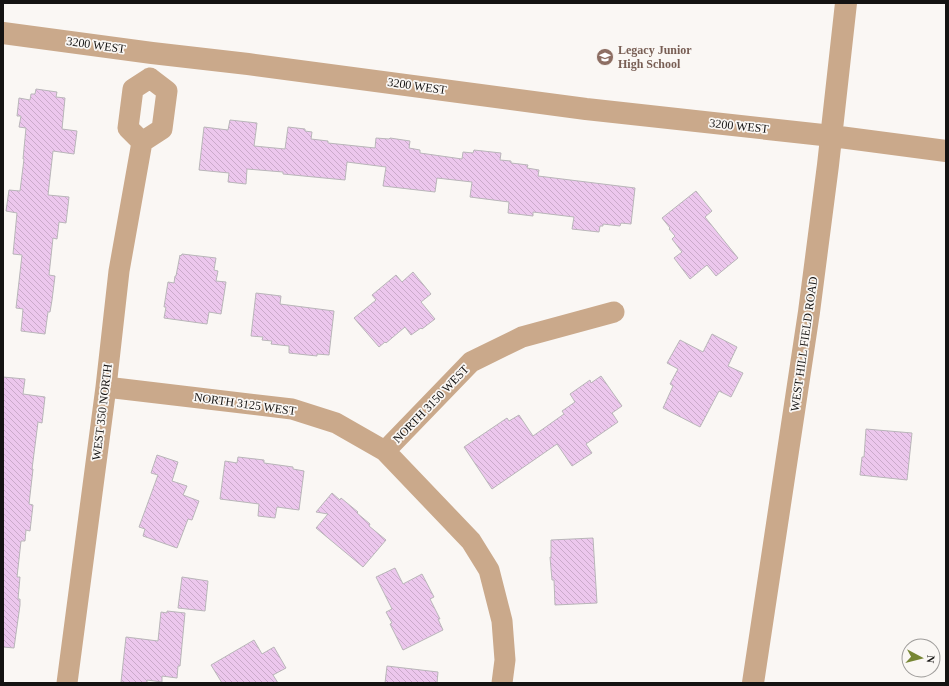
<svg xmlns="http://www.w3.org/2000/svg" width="949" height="686" viewBox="0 0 949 686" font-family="'Times New Roman',serif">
<defs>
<pattern id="building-back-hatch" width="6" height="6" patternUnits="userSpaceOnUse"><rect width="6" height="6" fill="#ecc7ed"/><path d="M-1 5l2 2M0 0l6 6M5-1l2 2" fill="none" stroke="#caaaca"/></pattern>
</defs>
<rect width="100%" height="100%" fill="#faf7f4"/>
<path fill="url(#building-back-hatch)" stroke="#b9b6b9" d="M36,89l21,3 -1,5 9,1 -3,31 15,2 -3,23 -21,-3 -5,44 21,2 -3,26 -7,-1 -2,17 -4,-1 -4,37 6,1 -3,24 -2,12h-2l-3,22 -24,-3 2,-22 -7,-1 6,-53 -9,-1 4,-41 -11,-2 3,-21 11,1 4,-32h-1l3,-31 -7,-1 2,-11h-4l2,-18 11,2 1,-6h4z
M230,120l27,3 -3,23 31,3 3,-22 17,2v2l7,1 -1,7 17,2v2l47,5 1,-10 13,1 1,-1 20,3 -1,7 11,2v3l42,6 1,-7 10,1 1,-3 27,3 -1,7 11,1v2l17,2 -1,3 12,2 -1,6 97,12 -4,36 -10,-1 -1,3 -17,-2v2h-3l-1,6 -27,-3 2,-12 -41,-5v4l-25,-3 1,-11 -39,-5 2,-15 -35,-4 -2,14 -52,-6 3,-19 -39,-5 -2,18 -62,-6v-2l-36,-3 -1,15 -18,-2 1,-9 -30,-3 5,-43 24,3z
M696,191l16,20 -7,6 33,41 -22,18 -9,-11 -17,14 -16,-21 8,-6 -10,-13 3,-3 -6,-7 1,-1 -8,-10z
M182,254l34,4 -2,12 4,1 -2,10 10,1 -5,32 -12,-2 -2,12 -43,-6 2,-11h-2l4,-25 6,1 1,-7h1l4,-21 1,1z
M413,272l18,22 -10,8 14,17 -13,10 -1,-1 -10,7 -6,-8 -19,16 -1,-1 -6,5 -25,-29 22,-18 -4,-5 24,-20 6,7z
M256,293l25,3 -1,8 54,7 -5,44 -12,-1v2l-28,-3v-7l-18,-2 1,-3 -10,-1 1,-3 -12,-1z
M712,334l25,13 -9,19 15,7 -12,24 -12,-6 -19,36 -37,-19 10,-22 -3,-2 8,-15 -11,-6 13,-23 23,12z
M601,376l21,30 -10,7 6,9 -32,22 6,9 -20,13 -15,-22 -65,45 -28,-42 43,-29 2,3 10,-6 14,21 31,-22 -2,-3 13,-9 -5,-8 20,-14 1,3z
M3,377l22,2 -2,15 22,3 -3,26 -4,-1 -6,47h1l-4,35 4,1 -3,26 -4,-1 -1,11h-4l-4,36h3l-2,22h2v6l-6,43 -11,-1z
M866,429l46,4 -5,47 -47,-5 2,-18h2z
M157,455l21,7 -6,19 15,5 -4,9 16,6 -7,19 -4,-1 -11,29 -34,-12 2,-7 -6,-2 19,-52 -7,-2z
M238,457l26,3v3l29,4v2l11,2 -5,39 -22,-3 -2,11 -17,-2 1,-12 -39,-5 5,-38 12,2z
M332,493l8,7 1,-2 17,14 -1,1 13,11 -1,2 17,14 -23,27 -47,-39 12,-14 -12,-2z
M593,538l4,65 -42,2 -1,-25h-2l-2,-23h1v-17z
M395,568l8,16 19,-10 12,23 -4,2 10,20h-2l5,11 -40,20 -13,-26 2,-1 -6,-11 6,-3 -16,-32z
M182,577l26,4 -3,30 -27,-3z
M167,611l18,2 -5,53h-2l-1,12 -15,-2v6l-15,-2v3h-16l-10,-1 5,-45 32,4 3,-29 6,1z
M254,640l8,14 12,-7 12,21 -13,7 5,8h-56l-11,-18z
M387,666l51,6 -1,11h-52z"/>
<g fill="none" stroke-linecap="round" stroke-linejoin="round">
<path stroke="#caa98b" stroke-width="21" d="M142,142l-14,-14 5,-39 17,-11
M106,387l186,22 44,14 49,28 86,90 18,29 13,51 3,39 -3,23
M385,451l86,-89 51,-25 92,-25
M67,683l39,-296 13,-116 23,-129 20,-13 5,-38 -17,-13"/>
<path stroke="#caa98b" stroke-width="22" d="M3,33l149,20 96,11 338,45 246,27 114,15
M753,683l56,-371 19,-147 18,-162"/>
</g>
<defs>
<g id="school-disc" transform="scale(0.9)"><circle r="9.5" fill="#8d6e63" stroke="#faf7f4"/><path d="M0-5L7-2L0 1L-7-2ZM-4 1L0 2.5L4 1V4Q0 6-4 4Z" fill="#fff"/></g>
</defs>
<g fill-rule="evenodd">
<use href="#school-disc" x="605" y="57"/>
</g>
<g text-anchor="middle" stroke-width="3.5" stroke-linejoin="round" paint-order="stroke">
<g font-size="12" fill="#141312" stroke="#faf7f4">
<text transform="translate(96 45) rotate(8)" y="4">3200 WEST</text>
<text transform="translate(417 86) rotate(8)" y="4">3200 WEST</text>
<text transform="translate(739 126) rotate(6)" y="4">3200 WEST</text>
<text transform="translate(804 344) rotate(-82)" y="4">WEST HILL FIELD ROAD</text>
<text transform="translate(245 404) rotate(8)" y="4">NORTH 3125 WEST</text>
<text transform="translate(431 404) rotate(-46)" y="4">NORTH 3150 WEST</text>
<text transform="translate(102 412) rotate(-83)" y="4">WEST 350 NORTH</text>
</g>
<g font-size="12" font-weight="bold" fill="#785e54" stroke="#faf7f4" text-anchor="start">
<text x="618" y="54">Legacy Junior<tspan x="618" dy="14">High School</tspan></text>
</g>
</g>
<rect width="949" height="686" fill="none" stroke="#141312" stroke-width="8"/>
<g transform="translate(921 658) rotate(97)"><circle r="19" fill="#faf7f4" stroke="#9e9c9a"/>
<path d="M0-3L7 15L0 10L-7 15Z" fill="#778634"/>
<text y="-6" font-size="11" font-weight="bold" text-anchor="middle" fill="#141312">N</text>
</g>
</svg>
